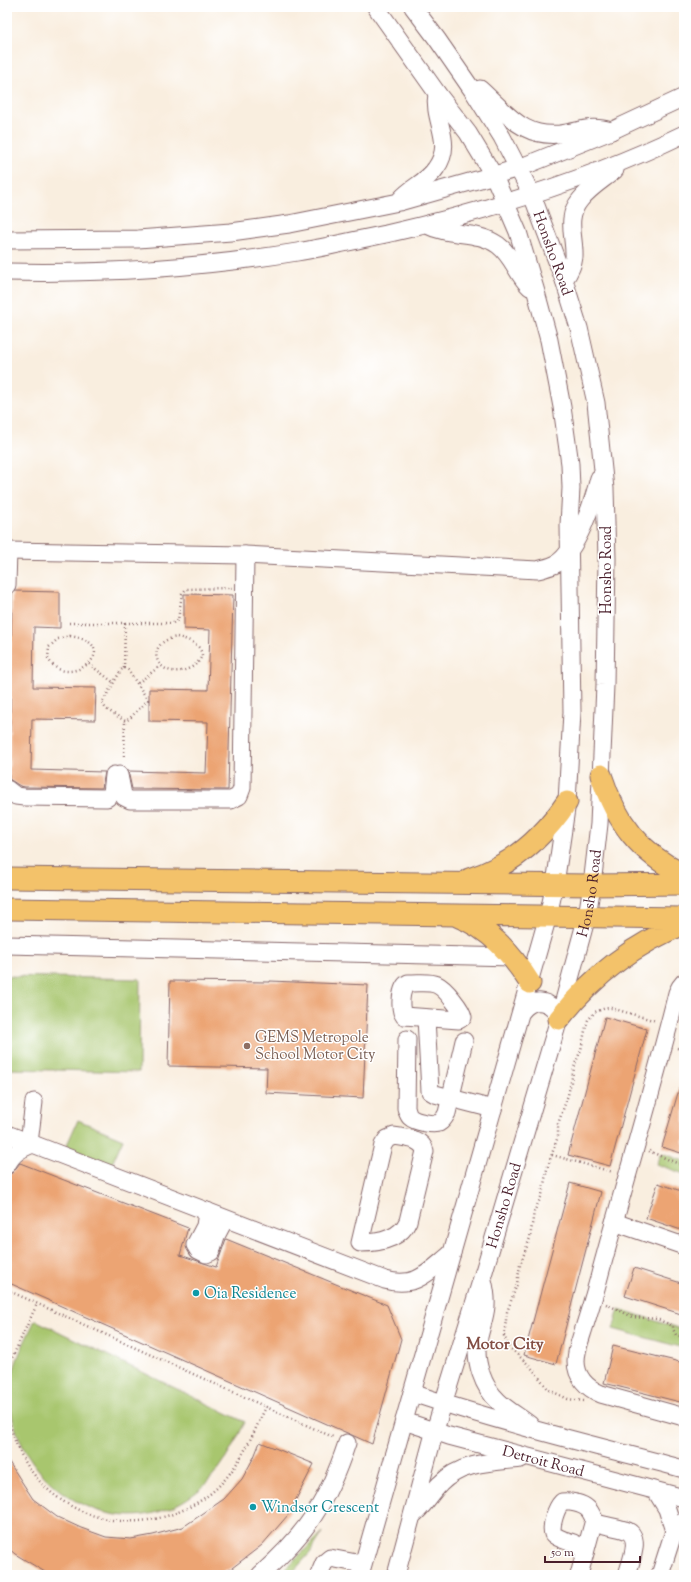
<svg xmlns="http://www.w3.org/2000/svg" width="691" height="1582" viewBox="0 0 691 1582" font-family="'Sorts Mill Goudy',serif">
<rect width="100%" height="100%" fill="#fff"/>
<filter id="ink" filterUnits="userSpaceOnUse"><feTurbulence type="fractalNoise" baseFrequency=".025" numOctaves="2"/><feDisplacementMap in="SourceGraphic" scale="8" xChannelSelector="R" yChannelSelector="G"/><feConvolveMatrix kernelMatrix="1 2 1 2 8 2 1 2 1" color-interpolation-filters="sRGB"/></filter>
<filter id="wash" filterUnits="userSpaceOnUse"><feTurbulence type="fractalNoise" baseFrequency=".012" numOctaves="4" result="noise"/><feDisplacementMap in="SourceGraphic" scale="16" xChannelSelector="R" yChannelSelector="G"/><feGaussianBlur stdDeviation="0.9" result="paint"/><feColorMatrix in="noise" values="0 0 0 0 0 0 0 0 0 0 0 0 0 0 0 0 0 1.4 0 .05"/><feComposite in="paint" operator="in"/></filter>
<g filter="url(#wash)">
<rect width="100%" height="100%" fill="#f9eedf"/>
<path fill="#a8c66e" stroke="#79724c" d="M7,976l133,3 -1,93 -132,-3z
M78,1120l45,19 -12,27 -45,-19z
M661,1153l23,8v13l-28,-10z
M619,1309l65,21v18l-71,-19z
M35,1320l210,102c-18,37 -32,65 -71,84 -75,36 -164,-32 -164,-112 0,-25 14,-51 25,-74z
M323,1532l-13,21 -20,22h-11z"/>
<g id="blocks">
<path fill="#eca473" d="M14,591l46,1v36l-26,-1 -1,60 63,1 -1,32 -63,-1 -1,51 74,2 -3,16 -77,-1 -5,-1 -11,-7 3,-185z
M184,594l49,1 -5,195 -96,-1 -4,-18 78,2 2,-51 -59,-1v-32l59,1 2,-60 -26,-1z
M170,981l100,1v-1l98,4 -5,113 -97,-5 1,-25 -99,-2z
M605,1017l42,12 -37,137 -42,-11z
M681,1083l3,1v70l-22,-7z
M20,1163l168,65 -8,27 36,12 10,-28 161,66 14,34 -29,105 -365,-162v-107l5,-2z
M570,1183l31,9 -45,172 -32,-9z
M658,1183l26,9v39l-38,-13z
M634,1268l50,16v31l-59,-19z
M613,1346l71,17v40l-80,-20z
M260,1442l54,22 -26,51 -26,30 -30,23 -15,7h-167l-35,-21 -8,-7v-88l26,40 24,18 24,11 25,9 25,2 22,-4 30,-8 41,-28 18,-20 12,-22z"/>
</g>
</g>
<g filter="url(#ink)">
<use href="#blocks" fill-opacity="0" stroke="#87676a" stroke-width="1"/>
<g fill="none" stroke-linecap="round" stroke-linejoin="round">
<g stroke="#87676a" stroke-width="19">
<g id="minor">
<path d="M480,89c28,25 44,52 86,44 18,-3 26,-8 45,-2"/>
<path d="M401,199c10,-12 26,-17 35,-31 19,-26 -4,-47 1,-75"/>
<path d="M427,225c23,12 50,5 71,20 15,11 19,30 32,42"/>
<path d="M7,240l131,-1 93,-7 58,-8 110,-22 120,-34 92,-37 73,-34"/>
<path d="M7,272c96,2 194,-4 290,-20 30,-5 59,-12 89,-18 102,-23 203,-54 298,-100"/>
<path d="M564,280c5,-7 9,-14 10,-23 1,-20 -9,-39 6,-57 10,-13 23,-20 35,-30"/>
<path d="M7,551l238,4 293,15c6,-2 12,-3 18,-6 22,-14 37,-62 43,-86"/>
<path d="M7,585l1,-34"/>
<path d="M119,775l4,20 1,2 6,3h101l8,-4 3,-8 3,-233"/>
<path d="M7,789l9,7 8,1 83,1 5,-5 2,-18"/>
<path d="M7,945l506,12"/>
<path d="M684,982l-4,5 -3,6c-23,93 -51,185 -76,277 -5,20 -11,39 -17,58 -3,10 -8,22 -8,33 0,16 11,27 25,33l83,23"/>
<path d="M408,983c25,0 29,-4 45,17 4,5 9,11 10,17l-4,3 -55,-4c-5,-6 -4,-29 4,-33z"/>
<path d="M522,1011c12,-15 31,-11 37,8"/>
<path d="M426,1018l4,73 5,3 58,15"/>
<path d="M407,1039l-1,69c1,3 2,7 4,9 5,5 23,8 29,6 4,-2 6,-6 8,-10l17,-72"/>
<path d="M7,1134l378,146c32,9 44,-9 67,-27"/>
<path d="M394,1136c11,2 28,2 31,15l-17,70c-8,19 -30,22 -48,22l23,-98 4,-6z"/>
<path d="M29,1143l5,-41"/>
<path d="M7,1165c6,-12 13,-16 26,-21"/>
<path d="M207,1211l-2,15 -10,19 3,5 8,4 5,-2 5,-16 9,-17"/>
<path d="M614,1222l70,24"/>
<path d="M483,1280c7,28 1,35 -5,61 -4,20 5,46 20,60 9,9 22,16 32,24"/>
<path d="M412,1393c90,30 181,52 272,76"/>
<path id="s1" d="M404,1421l45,15 235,62"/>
<path d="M656,1491l11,18 7,22"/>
<path d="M413,1515c11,-9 17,-21 27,-31 21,-22 52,-22 81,-25"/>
<path d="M585,1553c-10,-15 -21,-9 -32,-19 -3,-8 3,-26 9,-32 7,-1 20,1 26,7 4,4 5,10 9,14 9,3 19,4 28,7 18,5 5,33 2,45"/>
<path d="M260,1575c47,-42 67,-72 87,-132"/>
<path d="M319,1575l5,-12 6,-5 32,6"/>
<path d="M360,1575l188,-659 7,-32 12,-82 5,-90 -3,-187 2,-37 -1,-24 -8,-57 -13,-67 -13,-48 -18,-60 -24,-56 -26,-43 -31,-40 -61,-86"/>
<path id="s2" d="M396,1575l39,-145 47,-152 77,-259 28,-103 5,-31 7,-61 6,-139 2,-126 -2,-70 -9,-86 -17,-75 -15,-48 -32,-85 -30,-58 -27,-43 -38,-55 -24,-32"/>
<path d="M579,1575l15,-55"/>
<path d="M660,1575l14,-44 10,-11"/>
</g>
</g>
<g stroke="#87676a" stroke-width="23">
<path id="major" d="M601,775c15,47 39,78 83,100
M7,878l585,7 92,-1
M469,879c43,-13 74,-41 98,-77
M7,909l677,9
M457,916c33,13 54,37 73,67
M559,1019c34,-43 74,-75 125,-95"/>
</g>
<path stroke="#87676a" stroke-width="2.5" stroke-dasharray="1 3" stroke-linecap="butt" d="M69,623h104l5,-3 4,-26 4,-5 46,-1
M70,636c60,9 -5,58 -22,22l1,-11 9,-8z
M177,637c10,2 23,6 25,18 -2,6 -6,10 -12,13 -32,15 -50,-25 -13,-31z
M89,664l24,18
M124,668l4,2 20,30 -19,19 -4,2 -19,-12 -4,-6 19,-33z
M124,668l1,-45
M138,683l22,-17
M124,756l1,-35
M677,1048l7,2
M649,1151l25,11 10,3
M552,1155l61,17
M7,1290l328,148
M606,1304l27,13 24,2 16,7v3l3,6 8,2
M7,1381l5,-23 25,-54
M584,1401l-16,-2 -19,-9 -19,-24 -21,-19 -5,-11 3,-24 10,-28 3,-19 10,-27 4,-26 8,-17 5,-26 11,-33v-12l10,-29 7,-31 6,-14 5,-24 2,-6 7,-8 11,-4h5l45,13
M7,1405c9,99 114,148 196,94 32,-21 47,-59 63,-92"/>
<use href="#minor" stroke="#fff" stroke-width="17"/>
<use href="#major" stroke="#f3c26a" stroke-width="21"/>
</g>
</g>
<circle fill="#8d6e63" stroke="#fff" stroke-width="1.5" cx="247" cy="1046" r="4"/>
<g fill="#0f9aa8" stroke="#fff" stroke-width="1.5">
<circle cx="196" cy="1293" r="4"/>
<circle cx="253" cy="1507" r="4"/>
</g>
<g text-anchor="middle" stroke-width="3" stroke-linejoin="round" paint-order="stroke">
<g font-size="15" fill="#4a1f2b" stroke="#fff">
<text transform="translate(553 253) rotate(70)" y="5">Honsho Road</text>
<text transform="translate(606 570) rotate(-90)" y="5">Honsho Road</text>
<text dy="5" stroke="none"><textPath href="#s2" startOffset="709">Honsho Road</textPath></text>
<text dy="5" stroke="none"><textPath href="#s2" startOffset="385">Honsho Road</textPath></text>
<text dy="5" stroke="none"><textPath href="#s1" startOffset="145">Detroit Road</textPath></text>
</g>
<g font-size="15" fill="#785e54" stroke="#fff" text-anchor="start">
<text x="255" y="1042">GEMS Metropole<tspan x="255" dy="17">School Motor City</tspan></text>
</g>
<g font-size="15" fill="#0d838f" stroke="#fff" text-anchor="start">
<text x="204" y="1298">Oia Residence</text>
<text x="261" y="1512">Windsor Crescent</text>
</g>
<g font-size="16" font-weight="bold" fill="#834e44" stroke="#fff">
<text x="505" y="1349">Motor City</text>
</g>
</g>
<rect width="691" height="1582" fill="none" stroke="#fff" stroke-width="24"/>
<path d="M545 1556v6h95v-6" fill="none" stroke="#4a1f2b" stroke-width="2"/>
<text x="551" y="1556" font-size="12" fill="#4a1f2b" stroke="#ffffff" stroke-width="3" paint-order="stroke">50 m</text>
</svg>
